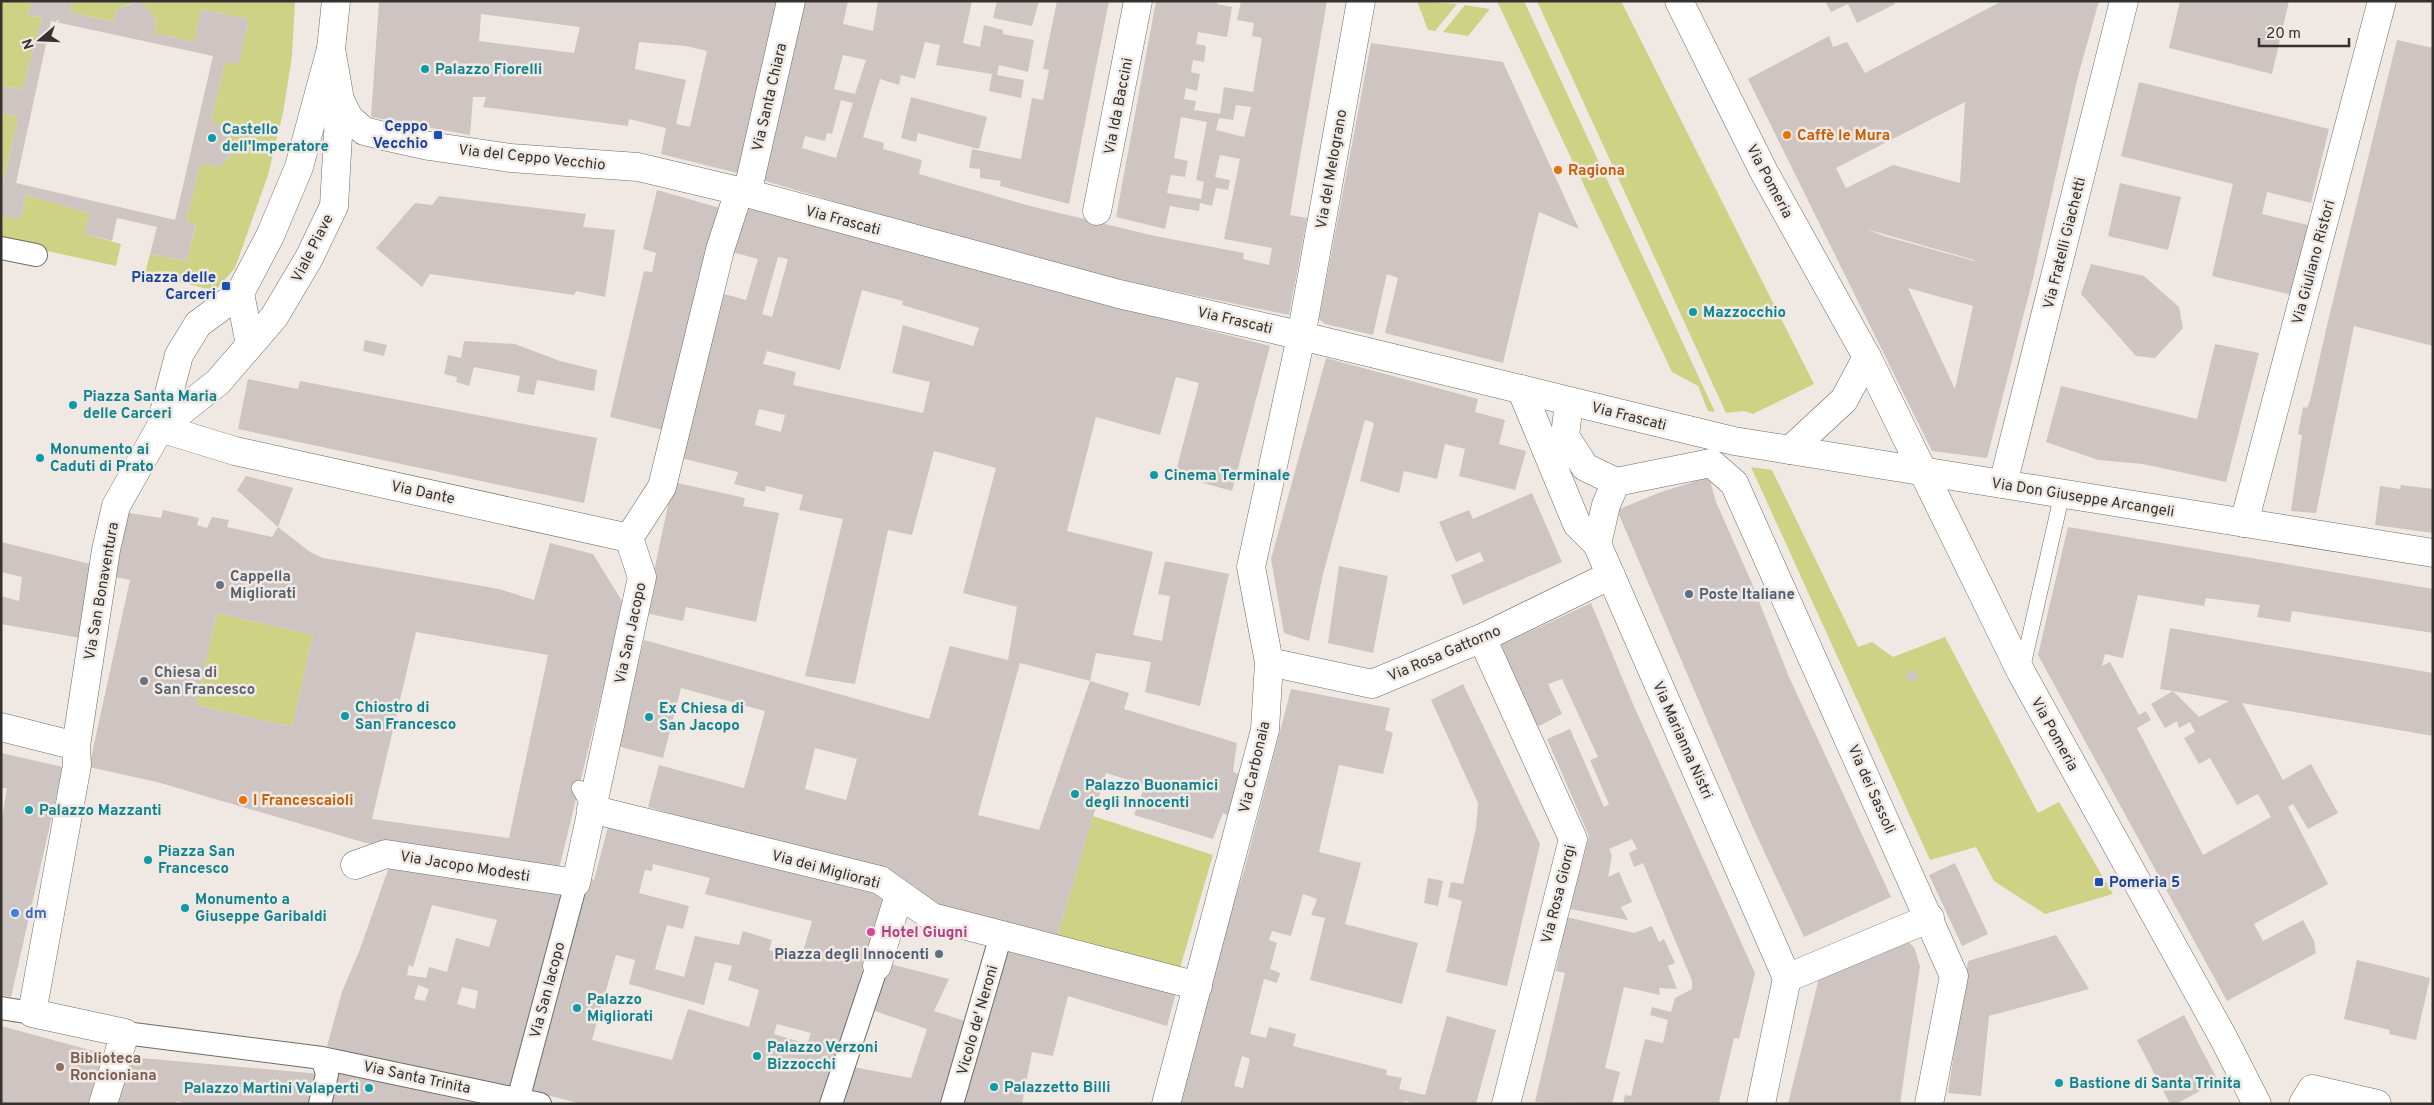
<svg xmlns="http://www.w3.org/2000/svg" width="2434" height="1105" viewBox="0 0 2434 1105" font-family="Overpass,sans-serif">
<rect width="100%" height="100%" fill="#f0e9e3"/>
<path fill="#ced285" d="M1,1h31l-4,15 14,1 -20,73 -17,-4 -4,14z
M72,1h66l-22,8 -2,13 -44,-10z
M140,1h155l-3,55 -9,57 -15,62 -33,93 -20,23 -70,-18 5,-19 37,7 9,-36 -10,-3 14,-58 19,3 17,-17 -11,-23 -14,-5 14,-60 13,2 11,-45 -48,-10 -7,33 -40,-9 2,-14z
M1417,1l40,3 -22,27 -7,-1z
M1497,1h27l191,411 -7,-1 -10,-25 -26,-14z
M1537,1h84l193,383 -61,30 -9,-3 -18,2z
M1465,5l25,4 -22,27 -25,-4z
M1,113l17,4 -14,62 -3,-1z
M26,195l63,18 -4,21 36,10 -5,22 -115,-25 2,-25 17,3z
M1751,467l21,3 86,177 14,-5 21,15 52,-20 93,176 21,-11 54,92 -68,20 -51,-33 -18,-34 -46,13z
M217,613l96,22 -21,92 -96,-22z
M1093,816l120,39 -35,120 -122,-34z"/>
<path fill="#cec4c1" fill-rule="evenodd" d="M32,1h40l-2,11 44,10 2,-13 24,-8 16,18 -2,14 40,9 7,-33 48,10 -11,46 -13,-3 -14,60 14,4 11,24 -17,17 -19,-3 -14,58 10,2 -9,37 -37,-7 7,-27 -40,-9 -5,23 -27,-7 4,-21 -63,-18 -6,24 -19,-3v-38l3,1 14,-62 -17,-4v-13l3,-14 18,4 20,-73 -14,-1zM51,21l162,35 -38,164 -159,-37z
M379,1h407l-41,174 -84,-21 5,-26 -37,-9 -1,7 -145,-19 3,-10h-13l-3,38 -99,-18zM481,14l99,13 -6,26 -95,-12zM639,42l47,4 21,5 -17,76 -14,-3 10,-44 -51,-11z
M800,1h48l-5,23 30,7 5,-30h94l-9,42 17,4 4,-22 19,5v4l31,6 -6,32 -29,-7 -2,10 27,5 -3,18 -32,-7 3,-17 -56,-9 4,-20 -15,-3 -10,37 -14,-4 -2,10 -19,-6 -17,58 21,6 -1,6 39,11 -3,14 111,32 125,30 89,17 -1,6 26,6 3,-17 -48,-9 16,-80 -20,-4 -5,22 15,3 -2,10 -12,-2 -4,18 -12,-3 -1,8 -29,-5 -5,23 -49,-12 40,-216h61v3l15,3 -5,30 -29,-5 -2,12 10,2 -2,16 -11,-2 -2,12 9,2 -3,17 -11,-3 -2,11 12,2 -2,9 26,4 4,-27 29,5 9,-54 -10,-2 2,-13 -17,-3 4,-19h86l-37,214 17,3 -18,97 -144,-30 -128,-29 -262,-78zM843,55l23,5 -11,34 -21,-5zM841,100l12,3 -17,55 -34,-10 3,-12 20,5 2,-8 5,1zM1236,105l15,2 -7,30 -28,-7 3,-12 14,2zM1181,117l26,5 -11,58 8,2 -3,17 -34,-6 4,-18 14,2 3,-16 -14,-3z
M997,1h42l-7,25 -39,-8z
M1057,1h52l-40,203 -69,-18 1,-5 -21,-3v-9l-11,-1 3,-19 49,10 11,-61 11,2 6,-30 -6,-1z
M1825,1h69l1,3 -38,19 -9,-19 -17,8z
M2002,1h97l-21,75 -45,202 -46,180 -55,-7 -184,-372 81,-43 4,11 14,-5 18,31zM1965,102l-5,81 -67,-18 -47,23 -10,-20zM1866,229l108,31v1l-90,-25zM1908,288l65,18 -18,83z
M2180,1h109l-17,73 -103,-26z
M2397,40l36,8v298l-79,-20 -38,187 -25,-2 11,-76 -4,-1 5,-27 4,1 3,-7 18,-80z
M1371,43l132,19 76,167 -40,-17 -36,151 -118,-30 13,-55 -11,-4 -14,61 -48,-11 -6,-5z
M2139,82l190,47 -18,74 -44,-11 -5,22 46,11 -16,70 -80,-19 21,-92 -112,-28z
M911,97l76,20 -8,32 -61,-16 -2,9 -15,-4z
M2120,183l61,14 -13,53 -60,-14z
M657,190l63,18 -57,222 -53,-13 34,-146 8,1 4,-19 -13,-4z
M439,196l147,18 -3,13 32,3 -10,67 -29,-6 -2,4 -144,-21 -8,13 -46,-39 39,-45 17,2z
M745,204l302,85 223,57 -38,145 -57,-16 24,-92 -23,-6 -16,58 -64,-18 -29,114 86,21 -20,83 29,6 8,-45 -12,-2 7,-33 64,13 -29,132 -55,-14 6,-30 -55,-9 -6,28 -70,-18 -42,152 61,15 51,-149 39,12 -5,16 113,34 -4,29 8,3 -10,42 -8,-4 -10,26 -79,-24 11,-30 -39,-12 -50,168 -144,-43 3,-12 -267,-79 11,-42 85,23 21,-77 -84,-23 -18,70 -46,-12 27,-106 285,79 21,-73 58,14 9,-53 -54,-14 33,-125 -62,-17 -22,84 -24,-5 -33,154 -50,-8 38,-157 -44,-9 4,-15 -37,-9 -1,6 -31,-8 4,-12 -57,-14 43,-164 22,6 12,-41 -26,-7zM778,257l10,2 -16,58 -10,-3zM862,290l41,11 -1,4 77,23 -6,18 -70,-21 -11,48 38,9 -7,31 -130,-28 3,-13 -33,-8 4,-13 73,19zM759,409l26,6 -4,17 -26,-7zM815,748l42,11 -11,41 -41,-11z
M2091,264l53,12 35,31 4,21 -28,30 -19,-2 -55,-62z
M365,340l22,5 -3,11 -21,-5z
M464,341l51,3 45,17 37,9 -3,21 -57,-11 -3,15 -17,-3 3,-16 -46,-9 -5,19 -13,-4 1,-5 -13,-3 4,-19 13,3z
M2215,344l44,9 -33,129 -83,-18 -45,-4 -52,-18 15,-56 136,33z
M1326,358l152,41 -3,13 30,8 -6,24 27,7 -11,39 -56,-14 6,-27 -20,-5 -8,35 -33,-8 -5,22 -39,-12 14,-58 -9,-3 -42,154 -14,67 -25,-8 -13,-74z
M248,379l50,10 2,-8 297,57 -13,65 -346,-74z
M246,476l47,12 -15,39 -41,-37z
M1709,477l7,25 35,79 38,96 102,220 -87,40 -50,-107 -137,-320 44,-18z
M673,482l72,16 -2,8 36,7 -23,109 -70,-15 -3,14 -38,-8z
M2401,485l32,4v44l-58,-8 5,-39 20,3z
M1532,493l30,69 -99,43 -12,-30 33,-14 -4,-9 -24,10 -17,-40 30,-12 4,9z
M163,510l36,8 -2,7 10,3 5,-11 17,3 -2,7 45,10 6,-10 32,25 13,6 176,31 35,11 16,-57 43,11 29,47 -13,63 -51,209 -192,-30 -209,-61 -68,-15 41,-187 -20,-4 14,-64 37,6zM217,613l96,22 -21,92 -96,-22zM416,632l132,23 -39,183 -137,-19z
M2068,527l365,62v44l-141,-22 -2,11 -33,-5 3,-12 -54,-7 -2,8 -66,-11 -15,63 -18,-4 -3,12 8,-4 29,53 7,-4 5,9 -14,8 66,127 68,-38 -13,-23 -21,11 -27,-47 -11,6 -15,-26 11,-6 -5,-10 -11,6 -2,-7 -12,7 -14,-24 22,-13 -13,-2 10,-61 263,45v63l-191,-33 41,77 28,-16 27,49 -30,16 -15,-25 -5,3 40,77 -74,40 9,17 40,-21 11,21 2,12 -89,48 -189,-346zM2173,691l56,10 -30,16z
M1,542l98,24 -13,73 -85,-15v-28l18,5 3,-24 -21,-5z
M1339,566l49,10 -15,77 -45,-10z
M1591,603l42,101 122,269 -16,66 -5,-1 -15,64 5,2h-101l2,-9 6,1 14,-57 18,4 5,-23 -18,-5 2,-8 19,5 4,-14 17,-9v-8l-49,-118 -9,4 -5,-14 8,-4 -5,-10 -23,10 3,7 -4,21 11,-5 13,30 -11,5 7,13 -58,-11 19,-73 -42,-97 23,-10 34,78 5,-3 -19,-44 8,-3 -36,-78 -14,5 14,30 -25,13 -36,-82z
M1906.5 676a5.5 5.5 0 1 1 11 0a5.5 5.5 0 1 1-11 0Z
M1463,684l77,160 -33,142 -61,-14 16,-71 -14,-4 3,-15 12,2 13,-56 2,-25 -47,-103z
M1291,689l99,19 -5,22 8,3 -10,41 -44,-9 -20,87 42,11 -16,61 73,19 -16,61 -92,-24 15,-62 -14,-3 6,-16 -14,-5 -12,42 -19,-5 -3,9 8,3 -7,26 10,4 -3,10 -13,-4 -14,55 16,4 3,-11 27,7 -3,12 94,24 -1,5 16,3 -3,11 26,6 22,-79 49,14 -20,74h-61l-10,-3 -1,3h-228l49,-176 19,-57zM1242,1056l8,3 -7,29 -9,-2z
M1,753l62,14 -52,230 -10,-2v-170l6,-37h-6z
M608,827l276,69 -10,41 -2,-1 -47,168h-243l-55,-14 39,-126 24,-86 4,2zM653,864l57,14 -5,16 107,27 -11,37 -32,-8 3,-10 -29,-9 -4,14 -44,-9 -11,41 -29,-8 12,-44 16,4 6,-23 -50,-13 6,-23 7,1zM616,955l19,5 -6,24 75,21 11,-43 17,4 -4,14 31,10 -10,37 -61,-18 -16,51 -80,-20zM777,1024l34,9 -4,11 -33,-10z
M391,861l175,29 -56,199 -115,-23 -68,-20 15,-54 18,-43zM432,905l65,15 -8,27 -33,-9 -9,34 -18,-5 -3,11 -19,-3 2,-10 4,2zM418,985l11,4 -4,12 -11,-2zM462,987l16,4 -3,18 -18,-5z
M1955,863l33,71 -26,12 -33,-71z
M1428,878l15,3 -5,25 -14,-3z
M1567,917l67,16 18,-7 7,16 5,-3 11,24 -7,3 9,23 -18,-1 1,7 -36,-8 -19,81 15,4 -8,32 -77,-2 30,-129 -9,-2z
M2056,935l33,54 -100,27 -8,80 -33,-3 20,-132z
M1902,937l12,10 6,19 -20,138h-112l32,-130z
M1006,940l171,49 -10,37 -99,-30 -15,60 -21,-4 -10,52h-63z
M2357,960l73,18 -14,62 -27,-6 1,-4 -46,-11z
M886,963l63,16 -15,32 37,12 -24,81h-110l11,-38 63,12 16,-49 -55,-19z
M2184,1015l34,66 -42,23h-6l-33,-64z
M1,1026l104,28 -14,50h-90z
M130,1057l191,17 -6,30h-127l-11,-3 -1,3h-61z
M335,1072l139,31v1h-146z"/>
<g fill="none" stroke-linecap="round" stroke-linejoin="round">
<g stroke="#706a64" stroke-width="16">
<path id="service" d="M2022,670l40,-176
M579,788l12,21"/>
</g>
<g stroke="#706a64" stroke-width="24">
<path id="pedestrian" d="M1,248l35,7
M1,1008l31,5
M125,1033l197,25 218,46
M320,1104l7,-30 -5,-16
M517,1104l59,-221
M831,1104l46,-138
M952,1104l49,-169"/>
</g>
<g stroke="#706a64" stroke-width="29">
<path id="minor" d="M747,194l44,-193
M1097,211l41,-210
M250,345l-10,-52 30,-57 29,-69 32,-118
M1521,389l56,135 20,20 190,434 -26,126
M1569,402l-4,34 20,31 31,15 95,-19 23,20 220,493 -25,128
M160,428l75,23 394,87
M160,428l58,-46 56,-65 35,-59 25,-52 6,-106
M1790,450l54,-50 23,-43
M2003,484l121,-483
M2244,523l138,-522
M629,538l33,-51 58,-237 19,-59
M1597,544l9,-39 10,-23
M1482,638l91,201 -67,265
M1269,662l103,22 110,-46 129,-63
M1,727l75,19
M591,809l289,71 52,37 266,69
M355,865l31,-11 190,29 66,-306 -13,-39
M877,966l22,-71
M1787,978l143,-60
M103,1104l22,-71 -93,-20 45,-248 -1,-19 30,-196 10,-44 44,-78 19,-73 19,-31 42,-31
M1166,1104l99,-374 4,-68 -18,-95 50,-230 60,-336
M2303,1104l9,-15 65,15"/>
</g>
<g stroke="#706a64" stroke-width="29">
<path id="tertiary" d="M336,1l-5,48 9,51 9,18 15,13 20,5 45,10 81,12 128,9 101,24 380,103 158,36 457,111 699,112
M1679,1l85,171 103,185 154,315 203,367 33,65"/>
</g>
<use href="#service" stroke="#fff" stroke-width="15"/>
<use href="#pedestrian" stroke="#fff" stroke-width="22"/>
<use href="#minor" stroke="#fff" stroke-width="28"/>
<use href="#tertiary" stroke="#fff" stroke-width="28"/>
</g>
<g fill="#0f9aa8" stroke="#f0e9e3" stroke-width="2">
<circle cx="425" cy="69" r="5"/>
<circle cx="212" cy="138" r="5"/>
<circle cx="1693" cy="312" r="5"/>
<circle cx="73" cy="405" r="5"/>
<circle cx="40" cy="458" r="5"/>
<circle cx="1154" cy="475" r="5"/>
<circle cx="345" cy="716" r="5"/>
<circle cx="649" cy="717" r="5"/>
<circle cx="1075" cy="794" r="5"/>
<circle cx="29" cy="810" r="5"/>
<circle cx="148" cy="860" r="5"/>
<circle cx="185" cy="908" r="5"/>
<circle cx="577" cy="1008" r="5"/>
<circle cx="757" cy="1056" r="5"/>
<circle cx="2059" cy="1083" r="5"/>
<circle cx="994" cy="1087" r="5"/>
<circle cx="369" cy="1088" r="5"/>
</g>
<g fill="#1a4fb4" stroke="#f0e9e3" stroke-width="2">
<rect x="433" y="130" width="10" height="10" rx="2.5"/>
<rect x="221" y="281" width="10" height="10" rx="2.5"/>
<rect x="2094" y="877" width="10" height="10" rx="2.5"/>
</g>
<g fill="#e8710a" stroke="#f0e9e3" stroke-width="2">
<circle cx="1787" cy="135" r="5"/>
<circle cx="1558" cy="170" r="5"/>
<circle cx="243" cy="800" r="5"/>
</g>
<g fill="#6b7280" stroke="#f0e9e3" stroke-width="2">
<circle cx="220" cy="585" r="5"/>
<circle cx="144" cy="681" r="5"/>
</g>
<g fill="#5c6f8a" stroke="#f0e9e3" stroke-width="2">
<circle cx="1689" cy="594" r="5"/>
<circle cx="939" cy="954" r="5"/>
</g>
<circle fill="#3f7fe0" stroke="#f0e9e3" stroke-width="2" cx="15" cy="913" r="5"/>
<circle fill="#d1479c" stroke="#f0e9e3" stroke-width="2" cx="871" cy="932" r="5"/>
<circle fill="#8d6e63" stroke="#f0e9e3" stroke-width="2" cx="60" cy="1067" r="5"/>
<g text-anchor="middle" stroke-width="5" stroke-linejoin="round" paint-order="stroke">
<g font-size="15" font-weight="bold" fill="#0d838f" stroke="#f0e9e3" text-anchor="start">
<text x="435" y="74">Palazzo Fiorelli</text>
<text x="222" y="134">Castello<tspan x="222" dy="17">dell'Imperatore</tspan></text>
<text x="1703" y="317">Mazzocchio</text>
<text x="83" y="401">Piazza Santa Maria<tspan x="83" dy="17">delle Carceri</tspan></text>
<text x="50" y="454">Monumento ai<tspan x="50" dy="17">Caduti di Prato</tspan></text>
<text x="1164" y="480">Cinema Terminale</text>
<text x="355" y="712">Chiostro di<tspan x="355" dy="17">San Francesco</tspan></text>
<text x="659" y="713">Ex Chiesa di<tspan x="659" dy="17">San Jacopo</tspan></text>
<text x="1085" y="790">Palazzo Buonamici<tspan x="1085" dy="17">degli Innocenti</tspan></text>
<text x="39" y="815">Palazzo Mazzanti</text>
<text x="158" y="856">Piazza San<tspan x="158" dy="17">Francesco</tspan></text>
<text x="195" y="904">Monumento a<tspan x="195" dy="17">Giuseppe Garibaldi</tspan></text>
<text x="587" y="1004">Palazzo<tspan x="587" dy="17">Migliorati</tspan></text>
<text x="767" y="1052">Palazzo Verzoni<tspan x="767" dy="17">Bizzocchi</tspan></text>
<text x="2069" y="1088">Bastione di Santa Trinita</text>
<text x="1004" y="1092">Palazzetto Billi</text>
<text x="359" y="1093" text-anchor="end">Palazzo Martini Valaperti</text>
</g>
<g font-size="15" fill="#34322f" stroke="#f0e9e3">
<text transform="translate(769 97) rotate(-77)" y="5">Via Santa Chiara</text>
<text transform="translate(1118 106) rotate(-79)" y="5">Via Ida Baccini</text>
<text transform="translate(532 157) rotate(6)" y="5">Via del Ceppo Vecchio</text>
<text transform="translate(1331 169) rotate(-80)" y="5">Via del Melograno</text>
<text transform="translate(1770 181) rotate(62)" y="5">Via Pomeria</text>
<text transform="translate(843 220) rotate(15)" y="5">Via Frascati</text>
<text transform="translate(2064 243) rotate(-76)" y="5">Via Fratelli Giachetti</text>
<text transform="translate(312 248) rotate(-63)" y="5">Viale Piave</text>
<text transform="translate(2313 262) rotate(-75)" y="5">Via Giuliano Ristori</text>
<text transform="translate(1235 320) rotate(13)" y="5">Via Frascati</text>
<text transform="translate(1629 416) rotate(14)" y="5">Via Frascati</text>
<text transform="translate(423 492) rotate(12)" y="5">Via Dante</text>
<text transform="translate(2083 497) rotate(9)" y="5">Via Don Giuseppe Arcangeli</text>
<text transform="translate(101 591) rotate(-80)" y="5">Via San Bonaventura</text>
<text transform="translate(630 633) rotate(-78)" y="5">Via San Jacopo</text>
<text transform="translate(1444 653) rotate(-23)" y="5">Via Rosa Gattorno</text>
<text transform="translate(2055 734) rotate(61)" y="5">Via Pomeria</text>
<text transform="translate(1683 740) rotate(66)" y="5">Via Marianna Nistri</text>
<text transform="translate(1254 767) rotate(-77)" y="5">Via Carbonaia</text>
<text transform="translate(1872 789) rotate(66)" y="5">Via dei Sassoli</text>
<text transform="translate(465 866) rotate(9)" y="5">Via Jacopo Modesti</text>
<text transform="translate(826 869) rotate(15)" y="5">Via dei Migliorati</text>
<text transform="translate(1558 894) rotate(-76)" y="5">Via Rosa Giorgi</text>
<text transform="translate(547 990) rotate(-75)" y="5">Via San Iacopo</text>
<text transform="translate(977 1020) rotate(-74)" y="5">Vicolo de' Neroni</text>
<text transform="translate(417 1077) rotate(12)" y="5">Via Santa Trinita</text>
</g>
<g font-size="15" font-weight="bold" fill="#164399" stroke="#f0e9e3" text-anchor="end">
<text x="428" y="131">Ceppo<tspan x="428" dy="17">Vecchio</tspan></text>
<text x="216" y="282">Piazza delle<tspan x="216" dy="17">Carceri</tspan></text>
<text x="2109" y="887" text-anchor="start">Pomeria 5</text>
</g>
<g font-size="15" font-weight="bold" fill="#c56008" stroke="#f0e9e3" text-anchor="start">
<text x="1797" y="140">Caffè le Mura</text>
<text x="1568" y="175">Ragiona</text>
<text x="253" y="805">I Francescaioli</text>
</g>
<g font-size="15" font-weight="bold" fill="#5b616d" stroke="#f0e9e3" text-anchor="start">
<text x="230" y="581">Cappella<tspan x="230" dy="17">Migliorati</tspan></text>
<text x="154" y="677">Chiesa di<tspan x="154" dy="17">San Francesco</tspan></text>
</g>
<g font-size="15" font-weight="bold" fill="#4e5e75" stroke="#f0e9e3" text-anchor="start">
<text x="1699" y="599">Poste Italiane</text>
<text x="929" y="959" text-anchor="end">Piazza degli Innocenti</text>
</g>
<g font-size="15" font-weight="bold" fill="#366cbe" stroke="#f0e9e3" text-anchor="start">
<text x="25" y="918">dm</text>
</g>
<g font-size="15" font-weight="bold" fill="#b23c85" stroke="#f0e9e3" text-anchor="start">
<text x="881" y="937">Hotel Giugni</text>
</g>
<g font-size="15" font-weight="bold" fill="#785e54" stroke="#f0e9e3" text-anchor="start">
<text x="70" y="1063">Biblioteca<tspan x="70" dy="17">Roncioniana</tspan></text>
</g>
</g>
<rect width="2434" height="1105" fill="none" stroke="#34322f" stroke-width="5"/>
<g transform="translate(40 40) rotate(251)" stroke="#f0e9e3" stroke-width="4" paint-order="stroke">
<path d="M0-4L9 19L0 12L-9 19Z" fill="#34322f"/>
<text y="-8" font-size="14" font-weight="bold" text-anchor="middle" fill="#34322f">N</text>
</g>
<path d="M2259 38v8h90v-8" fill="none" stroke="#34322f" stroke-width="2.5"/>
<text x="2266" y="38" font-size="15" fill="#34322f" stroke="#f0e9e3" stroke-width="4" paint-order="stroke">20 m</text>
</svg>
